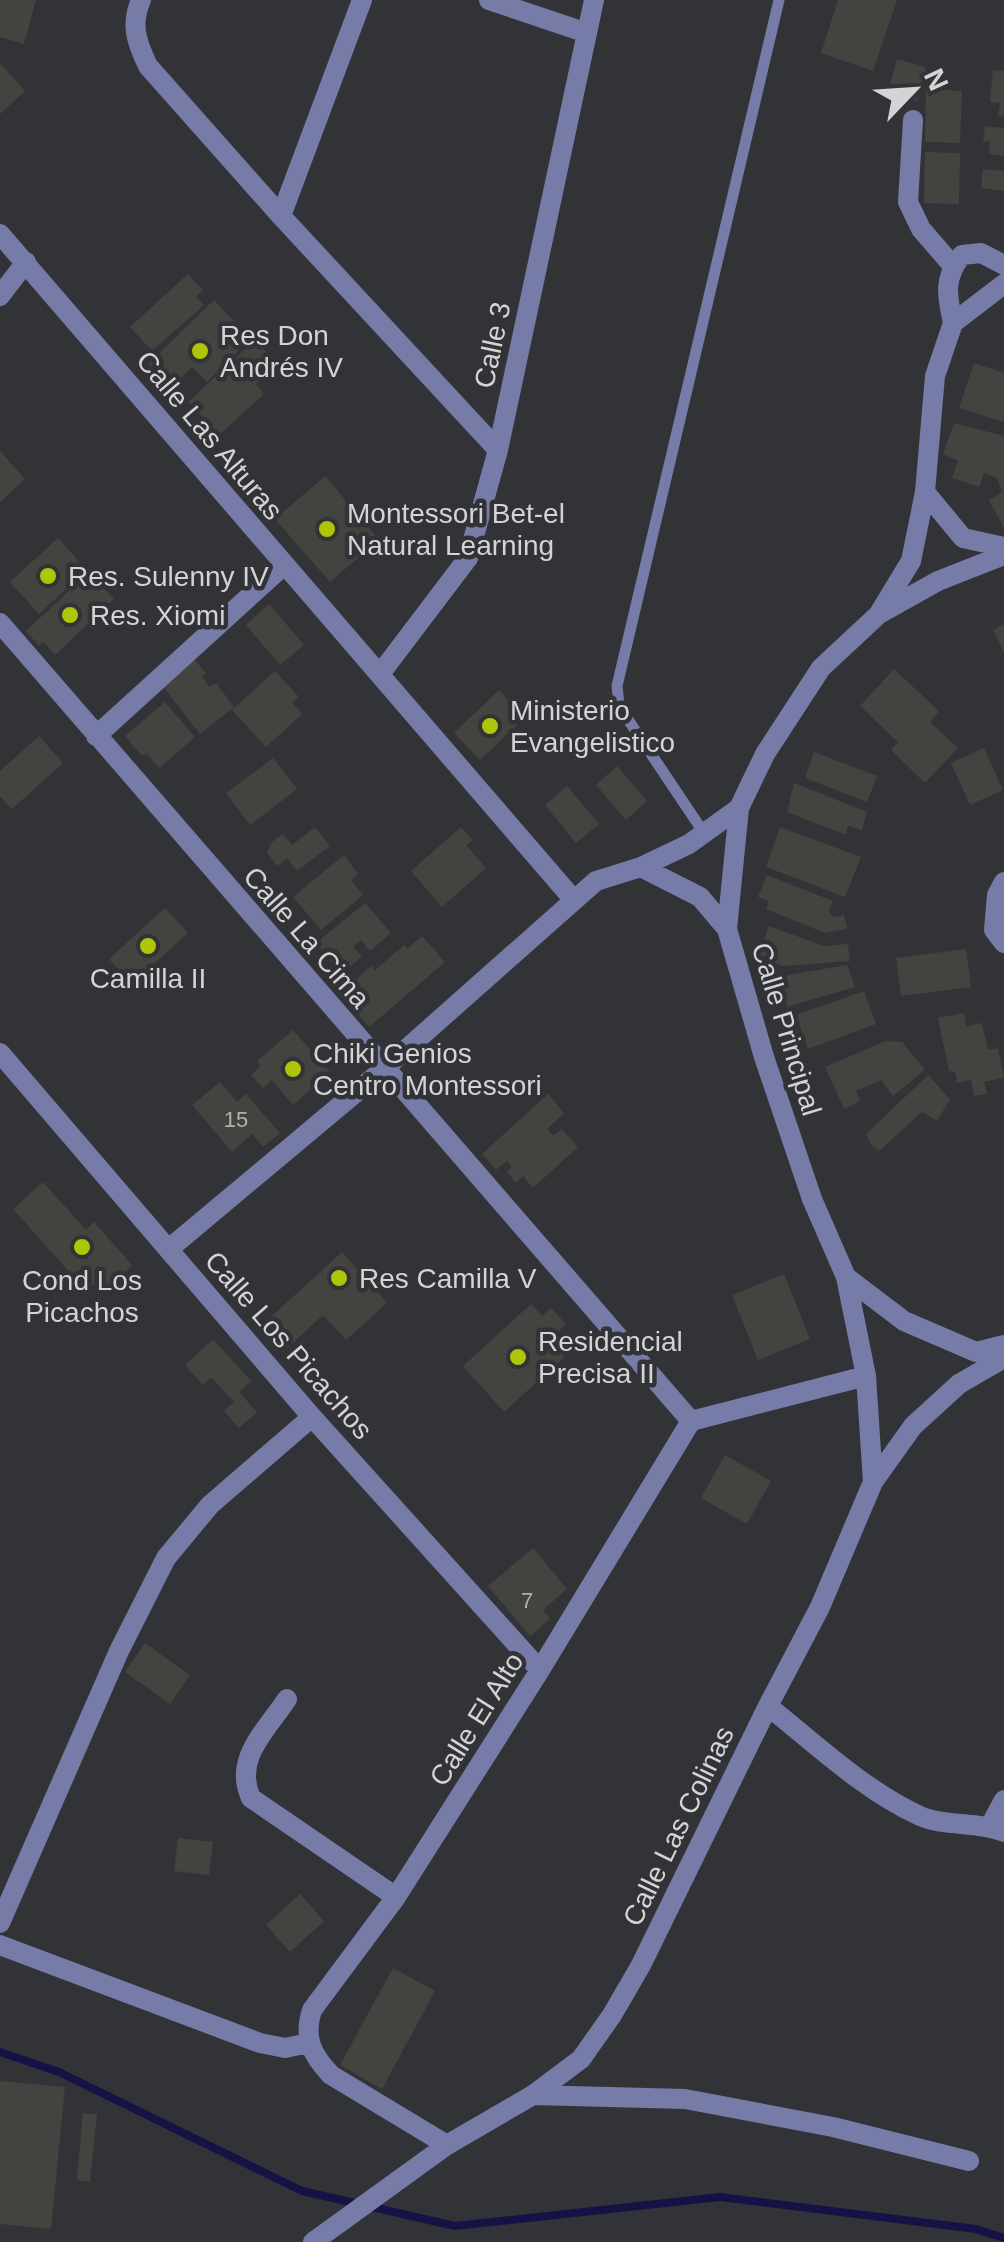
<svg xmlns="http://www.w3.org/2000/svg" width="1004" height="2242" viewBox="0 0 1004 2242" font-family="Helvetica,sans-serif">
<rect width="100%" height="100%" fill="#323337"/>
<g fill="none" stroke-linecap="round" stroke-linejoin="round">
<path stroke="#171246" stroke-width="8" d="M0,2052l59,20 243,119 153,35 265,-29 256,32 28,9"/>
</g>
<path fill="#434440" d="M0,0h36l-12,44 -24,-7z
M838,0h59l-24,71 -52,-18z
M897,59l29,8 -9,34 -29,-9z
M0,63l25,28 -25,23z
M993,70l11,1v46l-6,-1 2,-13 -10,-1z
M926,89l36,2 -2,52 -35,-1z
M985,126l19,2v28l-15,-2 1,-12 -7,-1z
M925,152l35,1 -1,51 -35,-1z
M983,169l21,2v20l-23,-3z
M188,274l15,16 -7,6 8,9 -52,46 -22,-24z
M214,300l37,38 -44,44 -15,-15 -21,21 -23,-24z
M255,340l22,24 -21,20 8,10 -45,41 -31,-33z
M974,363l30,10v49l-45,-14z
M954,423l50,13v92l-15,-28 13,-8 -5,-14 -13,-5 -5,14 -27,-9 6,-17 -15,-7z
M0,451l25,28 -25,23z
M325,476l54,64 -49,42 -55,-63z
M58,538l29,32 -48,44 -29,-32z
M89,572l25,27 -59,56 -12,-13 -4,4 -13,-15z
M269,604l35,41 -24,20 -34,-40z
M1004,624v29l-11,-23z
M193,658l13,15 -4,3 7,11 7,-4 18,24 -34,27 -39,-50z
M894,669l45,42 -9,11 28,26 -33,35 -34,-33 7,-8 -38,-36z
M275,671l24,26 -7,6 10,11 -36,33 -34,-37z
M499,690l26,28 -45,42 -26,-27z
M165,702l30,35 -36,31 -12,-14 -6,1 -16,-19z
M39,736l24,27 -51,46 -12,-13v-25z
M984,748l19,42 -33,15 -19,-42z
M814,752l63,24 -10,26 -62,-24z
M273,758l24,31 -47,36 -24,-32z
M617,766l30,35 -21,19 -30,-35z
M794,783l73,29 -5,18 -14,-4 -2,9 -59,-23z
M567,786l32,38 -23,19 -31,-38z
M315,827l15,19 -33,25 -10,-13 -10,8 -10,-14 5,-10 11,-8 9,11z
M461,827l12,13 -7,5 20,23 -44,39 -31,-36z
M780,827l81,30 -16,40 -79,-30z
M344,855l14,19 -7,6 12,15 -42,35 -28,-33z
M767,875l66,26 -4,10 4,6 11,-2 3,14 -22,4 -59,-24 3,-8 -11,-4z
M365,903l26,30 -21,18 -9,-11 -8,6 9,11 -21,17 -25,-31z
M165,908l23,25 -56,51 -23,-25z
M769,926l55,20 24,-2 2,17 -67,5 -25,-10z
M422,936l23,26 -76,65 -21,-24 11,-9 -8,-10 20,-18 4,4 29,-25 3,4z
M966,949l5,38 -70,9 -5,-38z
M847,965l8,22 -68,20 -11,-30z
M864,991l12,33 -68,25 -12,-34z
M964,1013l2,13 16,-3 6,27 10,-2 6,30 -20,4 3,12 -13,2 -3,-16 -14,3 -2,-11 -6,-1 -11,-53z
M293,1030l37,42 -37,33 -21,-25 -9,8 -12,-13 10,-9 -4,-5z
M885,1041l17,1 23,28 -32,26 -12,-16 -25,11 4,10 -16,8 -19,-42z
M928,1075l22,24 -13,22 -15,-9 -43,39 -8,-6 -5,-11z
M220,1082l17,20 9,-8 34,39 -17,14 -11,-13 -20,18 -40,-47z
M548,1094l16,19 -17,16 6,7 9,-7 16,18 -45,41 -10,-12 -7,7 -9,-11 5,-5 -5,-6 -11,9 -14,-16z
M43,1182l43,48 8,-8 38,43 -23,22 -29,-3 -67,-75z
M342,1252l45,51 -41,37 -23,-25 -38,35 -23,-25z
M784,1274l26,65 -52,21 -26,-65z
M531,1304l11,12 9,-8 15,16 -8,8 15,17 -69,63 -41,-46z
M213,1339l38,42 -12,11 18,20 -18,16 -15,-17 10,-9 -23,-25 -8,8 -18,-20z
M725,1455l46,26 -24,43 -46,-26z
M533,1548l34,41 -24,21 7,9 -20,17 -42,-50z
M145,1643l45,32 -20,29 -45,-32z
M178,1838l35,4 -4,33 -35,-4z
M300,1894l24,27 -34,31 -24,-27z
M393,1968l42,23 -53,98 -42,-24z
M0,2081l65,6 -14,142 -51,-5z
M83,2113l14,1 -7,68 -13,-2z"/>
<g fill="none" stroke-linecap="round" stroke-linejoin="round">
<path stroke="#777ba8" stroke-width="11" d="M704,833l-75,-112 -10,-17 -2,-18 162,-686"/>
<path stroke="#777ba8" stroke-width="20" d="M141,0c-11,25 -4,43 7,66l133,150 217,234
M489,0l98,33
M913,120l-5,82 13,27 32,37
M281,216l81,-216
M0,234l573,665
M0,296l26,-34
M953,323c-6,-27 -10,-45 9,-68l19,-2 23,12
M925,492l38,46 41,9
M1004,555l-66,26 -59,33 -58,54 -56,86 -26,54 -12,121 37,128 48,142 34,78 58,44 72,31 28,-7
M880,612l31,-51 14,-69 10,-116 18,-53 51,-39
M0,623l691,798
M380,674l88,-116 30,-108 96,-450
M96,736l188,-171
M641,867l48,-23 50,-36
M1004,882l-7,13 -3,35 10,13
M0,1053l312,364 228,253
M170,1248l215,-180 211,-187 45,-14 59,30 27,32
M846,1277l20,99 7,106
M691,1421l175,-45
M287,1699c-21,32 -54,60 -36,99l145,99
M768,1706c46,37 97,85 152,110 25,11 58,5 84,16
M990,1826l14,-26
M0,1923l119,-272 47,-93 44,-53 102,-88
M0,1945l260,98 25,5 24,-5
M533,2095l152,4 148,28 136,34
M447,2145l-116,-70c-19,-20 -28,-37 -19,-65l84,-113 144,-227 151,-249
M313,2242l134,-97 86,-50 48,-36 31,-44 29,-50 127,-259 52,-99 53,-125 40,-56 46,-42 45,-26"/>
</g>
<g fill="#aec508" stroke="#323337" stroke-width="4">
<circle cx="200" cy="351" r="10"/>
<circle cx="327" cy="529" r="10"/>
<circle cx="48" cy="576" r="10"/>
<circle cx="70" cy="615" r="10"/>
<circle cx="490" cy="726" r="10"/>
<circle cx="148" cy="946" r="10"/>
<circle cx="293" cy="1069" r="10"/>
<circle cx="82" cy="1247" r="10"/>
<circle cx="339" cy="1278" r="10"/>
<circle cx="518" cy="1357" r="10"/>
</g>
<g text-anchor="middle" stroke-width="9" stroke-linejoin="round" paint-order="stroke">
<g font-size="22" fill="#b0b0b1">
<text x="236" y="1127">15</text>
<text x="527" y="1608">7</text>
</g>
<g font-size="28" fill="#d4d4d7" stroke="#323337" text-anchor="start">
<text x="220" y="345">Res Don<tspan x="220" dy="32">Andrés IV</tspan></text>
<text x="347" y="523">Montessori Bet-el<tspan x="347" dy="32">Natural Learning</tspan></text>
<text x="68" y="586">Res. Sulenny IV</text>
<text x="90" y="625">Res. Xiomi</text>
<text x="510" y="720">Ministerio<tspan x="510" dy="32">Evangelistico</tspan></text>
<text x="148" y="988" text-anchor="middle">Camilla II</text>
<text x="313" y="1063">Chiki Genios<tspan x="313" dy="32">Centro Montessori</tspan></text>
<text x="359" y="1288">Res Camilla V</text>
<text x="82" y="1290" text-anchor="middle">Cond Los<tspan x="82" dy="32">Picachos</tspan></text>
<text x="538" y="1351">Residencial<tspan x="538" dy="32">Precisa II</tspan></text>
</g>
<g font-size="28" fill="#d4d4d7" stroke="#323337">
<text transform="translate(492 345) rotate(-78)" y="10">Calle 3</text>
<text transform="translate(210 435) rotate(50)" y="10">Calle Las Alturas</text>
<text transform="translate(307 937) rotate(49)" y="10">Calle La Cima</text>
<text transform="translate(787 1029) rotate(73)" y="10">Calle Principal</text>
<text transform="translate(289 1345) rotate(49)" y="10">Calle Los Picachos</text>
<text transform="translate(476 1719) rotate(-58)" y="10">Calle El Alto</text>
<text transform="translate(678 1826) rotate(-64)" y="10">Calle Las Colinas</text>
</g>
</g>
<g transform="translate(914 90) rotate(65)" stroke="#323337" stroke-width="8" paint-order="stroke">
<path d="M0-8L18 38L0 25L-18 38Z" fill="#d4d4d7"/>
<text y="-15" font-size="28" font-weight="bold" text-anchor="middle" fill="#d4d4d7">N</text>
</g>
</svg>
